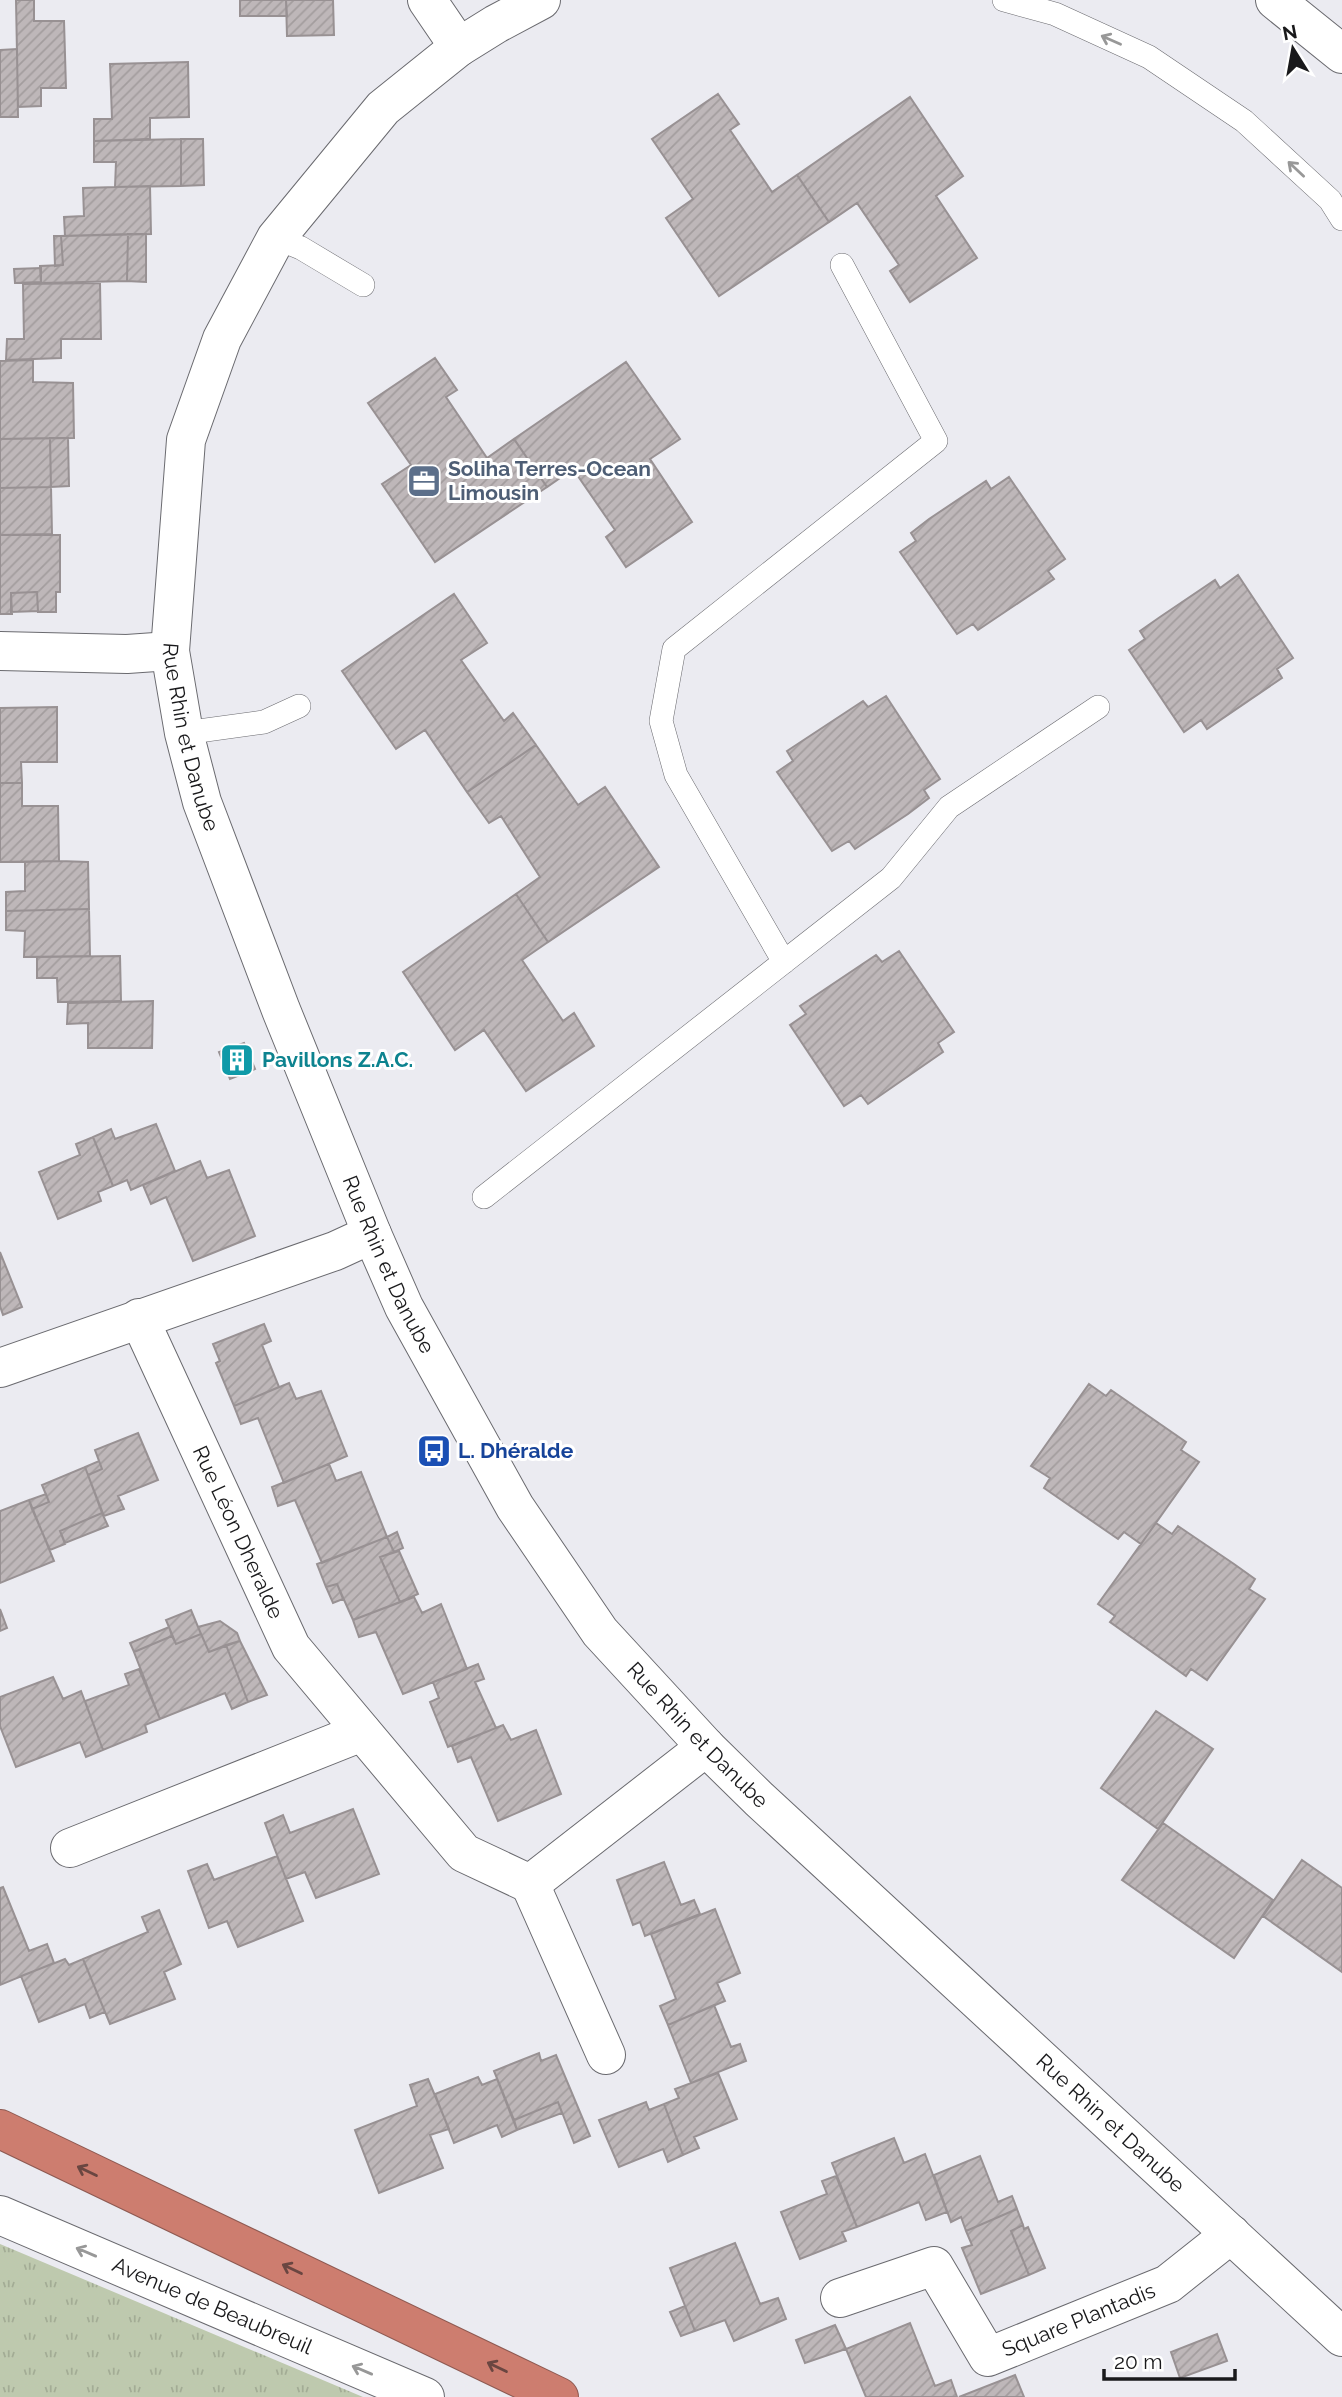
<svg xmlns="http://www.w3.org/2000/svg" width="1342" height="2397" viewBox="0 0 1342 2397" font-family="Raleway,sans-serif">
<defs>
<pattern id="grass-tufts" width="24" height="20" patternUnits="userSpaceOnUse" patternTransform="scale(1.75)"><rect width="24" height="20" fill="#bec9ae"/><path d="M3 7l-1-3M5 7V3M7 7l1-3M15 17l-1-3M17 17v-4M19 17l1-3" fill="none" stroke="#a3ac95"/></pattern>
<pattern id="building-hatch" width="6" height="6" patternUnits="userSpaceOnUse" patternTransform="scale(1.75)"><rect width="6" height="6" fill="#beb7b9"/><path d="M-1 1l2-2M0 6l6-6M5 7l2-2" fill="none" stroke="#a39d9e"/></pattern>
</defs>
<rect width="100%" height="100%" fill="#ebebf1"/>
<path fill="url(#grass-tufts)" d="M0,2244l363,153h-363z"/>
<path fill="url(#building-hatch)" stroke="#989193" stroke-width="2" d="M16,0h18v21h30l2,67h-25v18l-23,1z
M240,0h46l1,16h-47z
M286,0h47l1,35 -47,1z
M17,49l1,68h-18v-67z
M188,62l1,55 -39,1v21l-56,2v-22h18l-2,-55z
M718,94l21,30 -9,6 42,62 25,-17 32,47 -110,74 -53,-78 27,-19 -41,-60z
M910,97l53,79 -27,20 41,62 -67,44 -20,-31 9,-6 -42,-62 -28,19 -32,-47z
M181,139h22l1,46 -23,1z
M181,139v47l-66,1 1,-25h-22v-21z
M150,186l1,48 -86,2 -1,-19 20,-1 -1,-28z
M128,234l-1,47 -86,2 -1,-17 23,-1 -2,-29z
M128,234h18v48l-19,-1z
M54,236h7l2,29 -8,1z
M41,268v14l-26,1 -1,-14z
M100,283l1,56h-40v19l-55,2 1,-21h17l-1,-55z
M435,358l22,32 -11,7 41,61 27,-19 33,48 -112,75 -53,-78 29,-19 -43,-62z
M33,360v22l40,1 1,55 -74,1v-78z
M626,362l54,77 -30,20 42,63 -66,45 -20,-30 9,-7 -42,-61 -26,18 -33,-48z
M50,438l1,49 -51,1v-49z
M50,438h18l1,48 -18,1z
M1009,477l56,82 -17,12 6,8 -76,51 -5,-6 -16,10 -57,-82 16,-11 -5,-8 18,-14 57,-38 5,8z
M51,487l1,47 -52,1v-47z
M0,535h60v57h-4v20h-18l-1,-20 -26,1 1,21h-12z
M1238,575l55,83 -16,11 5,9 -75,51 -6,-9 -17,12 -55,-82 16,-11 -5,-8 20,-14 55,-37 5,8z
M37,592l1,19 -27,1v-19z
M454,594l33,49 -26,17 43,61 9,-8 23,32 -69,47 -42,-62 -29,19 -54,-78z
M886,696l54,83 -16,11 5,8 -21,16 -53,35 -6,-8 -17,10 -55,-79 16,-11 -6,-10 76,-50 5,6z
M57,707v55h-36l1,21h-22v-75z
M536,745l42,60 27,-18 54,80 -111,75 -32,-48 24,-17 -39,-61 -12,7 -22,-31z
M0,783h22v23h36l1,55 -59,1z
M59,861l29,1 1,47 -83,2v-19l19,-1v-29z
M516,894l32,48 -26,18 41,61 11,-8 20,33 -68,45 -42,-61 -29,20 -52,-78z
M89,909l1,47 -66,1 1,-26 -19,-1v-19z
M899,951l55,81 -16,11 5,9 -75,52 -7,-9 -17,11 -54,-81 16,-11 -6,-8 76,-51 6,7z
M120,956l1,45 -63,1 -1,-24h-20v-21z
M153,1001l-1,47h-64v-25l-21,1 1,-21z
M244,1043l11,26 -25,10 -11,-27z
M156,1124l19,47 -44,19 -4,-10 -14,6 -20,-49 18,-8 4,10z
M93,1137l20,49 -15,6 3,9 -43,18 -19,-47 41,-17 -4,-11z
M200,1161l7,17 22,-8 26,66 -62,25 -27,-64 -15,7 -8,-19z
M0,1252l22,55 -19,8 -3,-9z
M264,1324l7,17 -9,4 17,42 -45,19 -18,-43 4,-2 -7,-17z
M289,1383l7,16 25,-8 26,65 -63,27 -26,-65 -17,6 -7,-18z
M1089,1384l17,12 5,-6 75,52 -5,8 18,12 -58,82 -17,-12 -6,7 -74,-51 6,-10 -19,-12z
M138,1433l20,47 -40,16 6,13 -20,7 -16,-41 14,-6 -7,-19z
M99,1461l3,8 -14,6 -3,-8z
M329,1464l7,17 25,-9 26,65 -65,26 -27,-63 -17,6 -6,-19z
M85,1467l17,46 -42,18 5,13 -15,6 -18,-41 17,-7 -7,-17z
M46,1494l3,8 -17,7 -3,-9z
M29,1500l25,61 -54,22v-72z
M102,1513l6,13 -43,17 -5,-12z
M1156,1523l16,11 6,-8 56,38 21,15 -6,10 16,10 -58,81 -16,-11 -5,7 -76,-54 5,-6 -17,-12z
M397,1532l6,16 -9,4 -7,-15z
M387,1537l7,15 -14,5 20,45 -47,18 -16,-36 -11,3 -9,-23z
M399,1551l19,43 -18,8 -20,-45z
M337,1584l6,15 -10,4 -7,-16z
M414,1597l8,16 19,-9 26,65 -64,25 -27,-62 -17,5 -6,-17z
M0,1609l7,19 -7,3z
M191,1610l10,24 -25,10 -10,-24z
M220,1621l17,12 3,8 -31,11 -11,-25z
M169,1627l3,9 -38,16 -4,-9z
M201,1634l8,18 17,-7 22,57 -16,7 -7,-16 -65,26 -26,-67 38,-16 4,8z
M240,1641l27,54 -19,7 -22,-57z
M478,1664l6,15 -9,3 21,46 -48,19 -18,-45 9,-4 -6,-16z
M139,1669l21,50 -15,6 2,7 -44,18 -18,-49 44,-16 -4,-11z
M53,1677l10,22 18,-8 22,59 -17,7 -6,-15 -64,25 -16,-41v-29z
M1156,1711l57,38 -55,80 -57,-41z
M503,1725l8,15 25,-10 25,64 -63,27 -27,-64 -13,5 -6,-16z
M353,1809l26,65 -63,24 -11,-26 -19,7 -21,-56 18,-8 7,18z
M1163,1823l110,77 -39,58 -112,-78z
M277,1856l26,65 -65,26 -11,-26 -18,7 -21,-57 19,-7 7,16z
M1302,1860l40,28v84l-79,-56z
M664,1862l17,43 13,-5 6,14 -55,22 -5,-14 -7,3 -16,-45z
M3,1887l26,64 18,-7 7,19 -54,22v-97z
M715,1909l25,64 -23,10 8,18 -57,24 -8,-19 16,-7 -25,-65z
M159,1910l22,54 -17,8 11,27 -65,25 -27,-65 65,-27 -6,-15z
M65,1959l4,6 14,-6 22,53 -15,6 -5,-14 -46,18 -18,-46z
M714,2005l17,42 9,-3 6,17 -55,22 -23,-58z
M539,2053l2,8 15,-6 34,81 -16,7 -16,-41 -44,18 -20,-49z
M718,2073l19,46 -43,18 5,11 -16,7 -19,-51 15,-6 -4,-9z
M478,2077l4,8 15,-6 20,51 -15,7 -5,-12 -43,18 -19,-49z
M428,2079l21,50 -19,6 13,33 -64,25 -24,-63 62,-24 -7,-21z
M558,2102l4,11 -45,17 -3,-10z
M646,2102l3,8 15,-6 19,51 -15,7 -5,-13 -44,18 -20,-47z
M894,2138l10,25 21,-9 22,58 -21,8 -7,-18 -62,25 -25,-64z
M980,2156l18,46 14,-6 5,13 -51,22 -5,-14 -10,5 -17,-47z
M836,2176l21,51 -15,5 4,9 -46,18 -19,-47 46,-18 -5,-13z
M1017,2209l6,16 -12,6 18,44 -48,19 -19,-46 10,-3 -6,-14z
M1023,2225l1,4 4,-2 17,41 -16,7 -18,-44z
M735,2243l25,61 18,-6 8,21 -52,22 -9,-21 -30,11 -25,-63z
M685,2306l10,25 -14,5 -11,-24z
M910,2323l25,63 16,-6 6,17h-91l-20,-48z
M835,2325l11,24 -41,14 -9,-23z
M1217,2334l10,27 -47,17 -9,-26z
M1015,2375l9,22h-65z"/>
<g fill="none" stroke-linecap="round" stroke-linejoin="round">
<g stroke="#6a6a6f" stroke-width="24">
<path id="service" d="M1004,0l51,14 94,43 95,64 86,79 12,19
M276,238l25,10 62,37
M184,733l80,-11 35,-16
M784,962l-108,-187 -15,-54 13,-72 262,-208 -94,-176
M484,1197l407,-319 58,-71 149,-100"/>
</g>
<g stroke="#6a6a6f" stroke-width="40">
<g id="minor">
<path d="M427,0l32,47"/>
<path id="s1" d="M541,0l-45,24 -37,23 -76,61 -107,130 -54,101 -36,101 -16,211 14,82 18,69 79,208 91,224 32,73 111,200 85,125 106,115 53,52 583,538"/>
<path d="M1275,0l67,54"/>
<path d="M0,651l127,3 43,-3"/>
<path id="s2" d="M139,1318l152,329 173,206 66,31 176,-137"/>
<path d="M0,1368l335,-117 37,-17"/>
<path d="M70,1848l292,-116"/>
<path d="M530,1884l76,171"/>
<path id="s3" d="M840,2298l94,-32 54,91 180,-73 63,-50"/>
</g>
</g>
<g stroke="#6a6a6f" stroke-width="40">
<g id="secondary">
<path id="s4" d="M0,2215l425,182"/>
</g>
</g>
<g stroke="#8e5a52" stroke-width="40">
<path id="motorway" d="M0,2129l559,268"/>
</g>
<use href="#service" stroke="#fff" stroke-width="23"/>
<use href="#minor" stroke="#fff" stroke-width="38"/>
<use href="#secondary" stroke="#fff" stroke-width="38"/>
<use href="#motorway" stroke="#cd7d6f" stroke-width="38"/>
</g>
<defs><path id="oneway-shaft" d="M-6 0H5M1.5-3L5.5 0L1.5 3" fill="none" stroke-width="1.6" stroke-linecap="round" stroke-linejoin="round" transform="scale(1.75)"/></defs>
<g stroke="#989898">
<use href="#oneway-shaft" transform="translate(1111 40) rotate(-156)"/>
<use href="#oneway-shaft" transform="translate(1296 169) rotate(-137)"/>
<use href="#oneway-shaft" transform="translate(86 2252) rotate(-157)"/>
<use href="#oneway-shaft" transform="translate(362 2370) rotate(-157)"/>
</g>
<g stroke="#6a4641">
<use href="#oneway-shaft" transform="translate(87 2171) rotate(-154)"/>
<use href="#oneway-shaft" transform="translate(292 2269) rotate(-154)"/>
<use href="#oneway-shaft" transform="translate(497 2367) rotate(-154)"/>
</g>
<defs>
<g id="office-square" transform="scale(1.75)"><rect x="-9" y="-9" width="18" height="18" rx="4" fill="#5c6f8a" stroke="#fff"/><path d="M-6-3h4V-5.5h4V-3h4V5H-6ZM-1-4.5V-3h2v-1.5ZM-6 0V1H6V0Z" fill="#fff"/></g>
<g id="building-square" transform="scale(1.75)"><rect x="-9" y="-9" width="18" height="18" rx="4" fill="#0f9aa8" stroke="#fff"/><path d="M-4-6H4V6H1V3H-1V6H-4ZM-2.5-4.3h1.7v1.8h-1.7ZM.8-4.3h1.7v1.8H.8ZM-2.5-1h1.7V.8h-1.7ZM.8-1h1.7V.8H.8Z" fill="#fff"/></g>
<g id="bus-square" transform="scale(1.75)"><rect x="-9" y="-9" width="18" height="18" rx="4" fill="#1a4fb4" stroke="#fff"/><path d="M-5-6H5V4H4V6H2V4H-2V6H-4V4H-5ZM-3.5-4V0h7V-4ZM-3.5 1.2v1.5H-2V1.2ZM2 1.2v1.5H3.5V1.2Z" fill="#fff"/></g>
</defs>
<g fill-rule="evenodd">
<use href="#office-square" x="424" y="481"/>
<use href="#building-square" x="237" y="1060"/>
<use href="#bus-square" x="434" y="1451"/>
</g>
<g text-anchor="middle" stroke-width="6" stroke-linejoin="round" paint-order="stroke">
<g font-size="21" font-weight="bold" fill="#4e5e75" stroke="#fff" text-anchor="start">
<text x="448" y="476">Soliha Terres-Ocean<tspan x="448" dy="24">Limousin</tspan></text>
</g>
<g font-size="21" fill="#19191b" stroke="#fff">
<text dy="7" stroke="none"><textPath href="#s1" startOffset="882">Rue Rhin et Danube</textPath></text>
<text dy="7" stroke="none"><textPath href="#s1" startOffset="1447">Rue Rhin et Danube</textPath></text>
<text dy="7" stroke="none"><textPath href="#s2" startOffset="236">Rue Léon Dheralde</textPath></text>
<text dy="7" stroke="none"><textPath href="#s1" startOffset="2014">Rue Rhin et Danube</textPath></text>
<text dy="7" stroke="none"><textPath href="#s1" startOffset="2581">Rue Rhin et Danube</textPath></text>
<text dy="7" stroke="none"><textPath href="#s4" startOffset="231">Avenue de Beaubreuil</textPath></text>
<text dy="7" stroke="none"><textPath href="#s3" startOffset="303">Square Plantadis</textPath></text>
</g>
<g font-size="21" font-weight="bold" fill="#0d838f" stroke="#fff" text-anchor="start">
<text x="262" y="1067">Pavillons Z.A.C.</text>
</g>
<g font-size="21" font-weight="bold" fill="#164399" stroke="#fff" text-anchor="start">
<text x="458" y="1458">L. Dhéralde</text>
</g>
</g>
<g transform="translate(1293 49) rotate(349)" stroke="#ffffff" stroke-width="5" paint-order="stroke">
<path d="M0-5L12 26L0 18L-12 26Z" fill="#19191b"/>
<text y="-10" font-size="19" font-weight="bold" text-anchor="middle" fill="#19191b">N</text>
</g>
<path d="M1104 2369v10h131v-10" fill="none" stroke="#19191b" stroke-width="3.5"/>
<text x="1114" y="2369" font-size="21" fill="#19191b" stroke="#ffffff" stroke-width="5" paint-order="stroke">20 m</text>
</svg>
